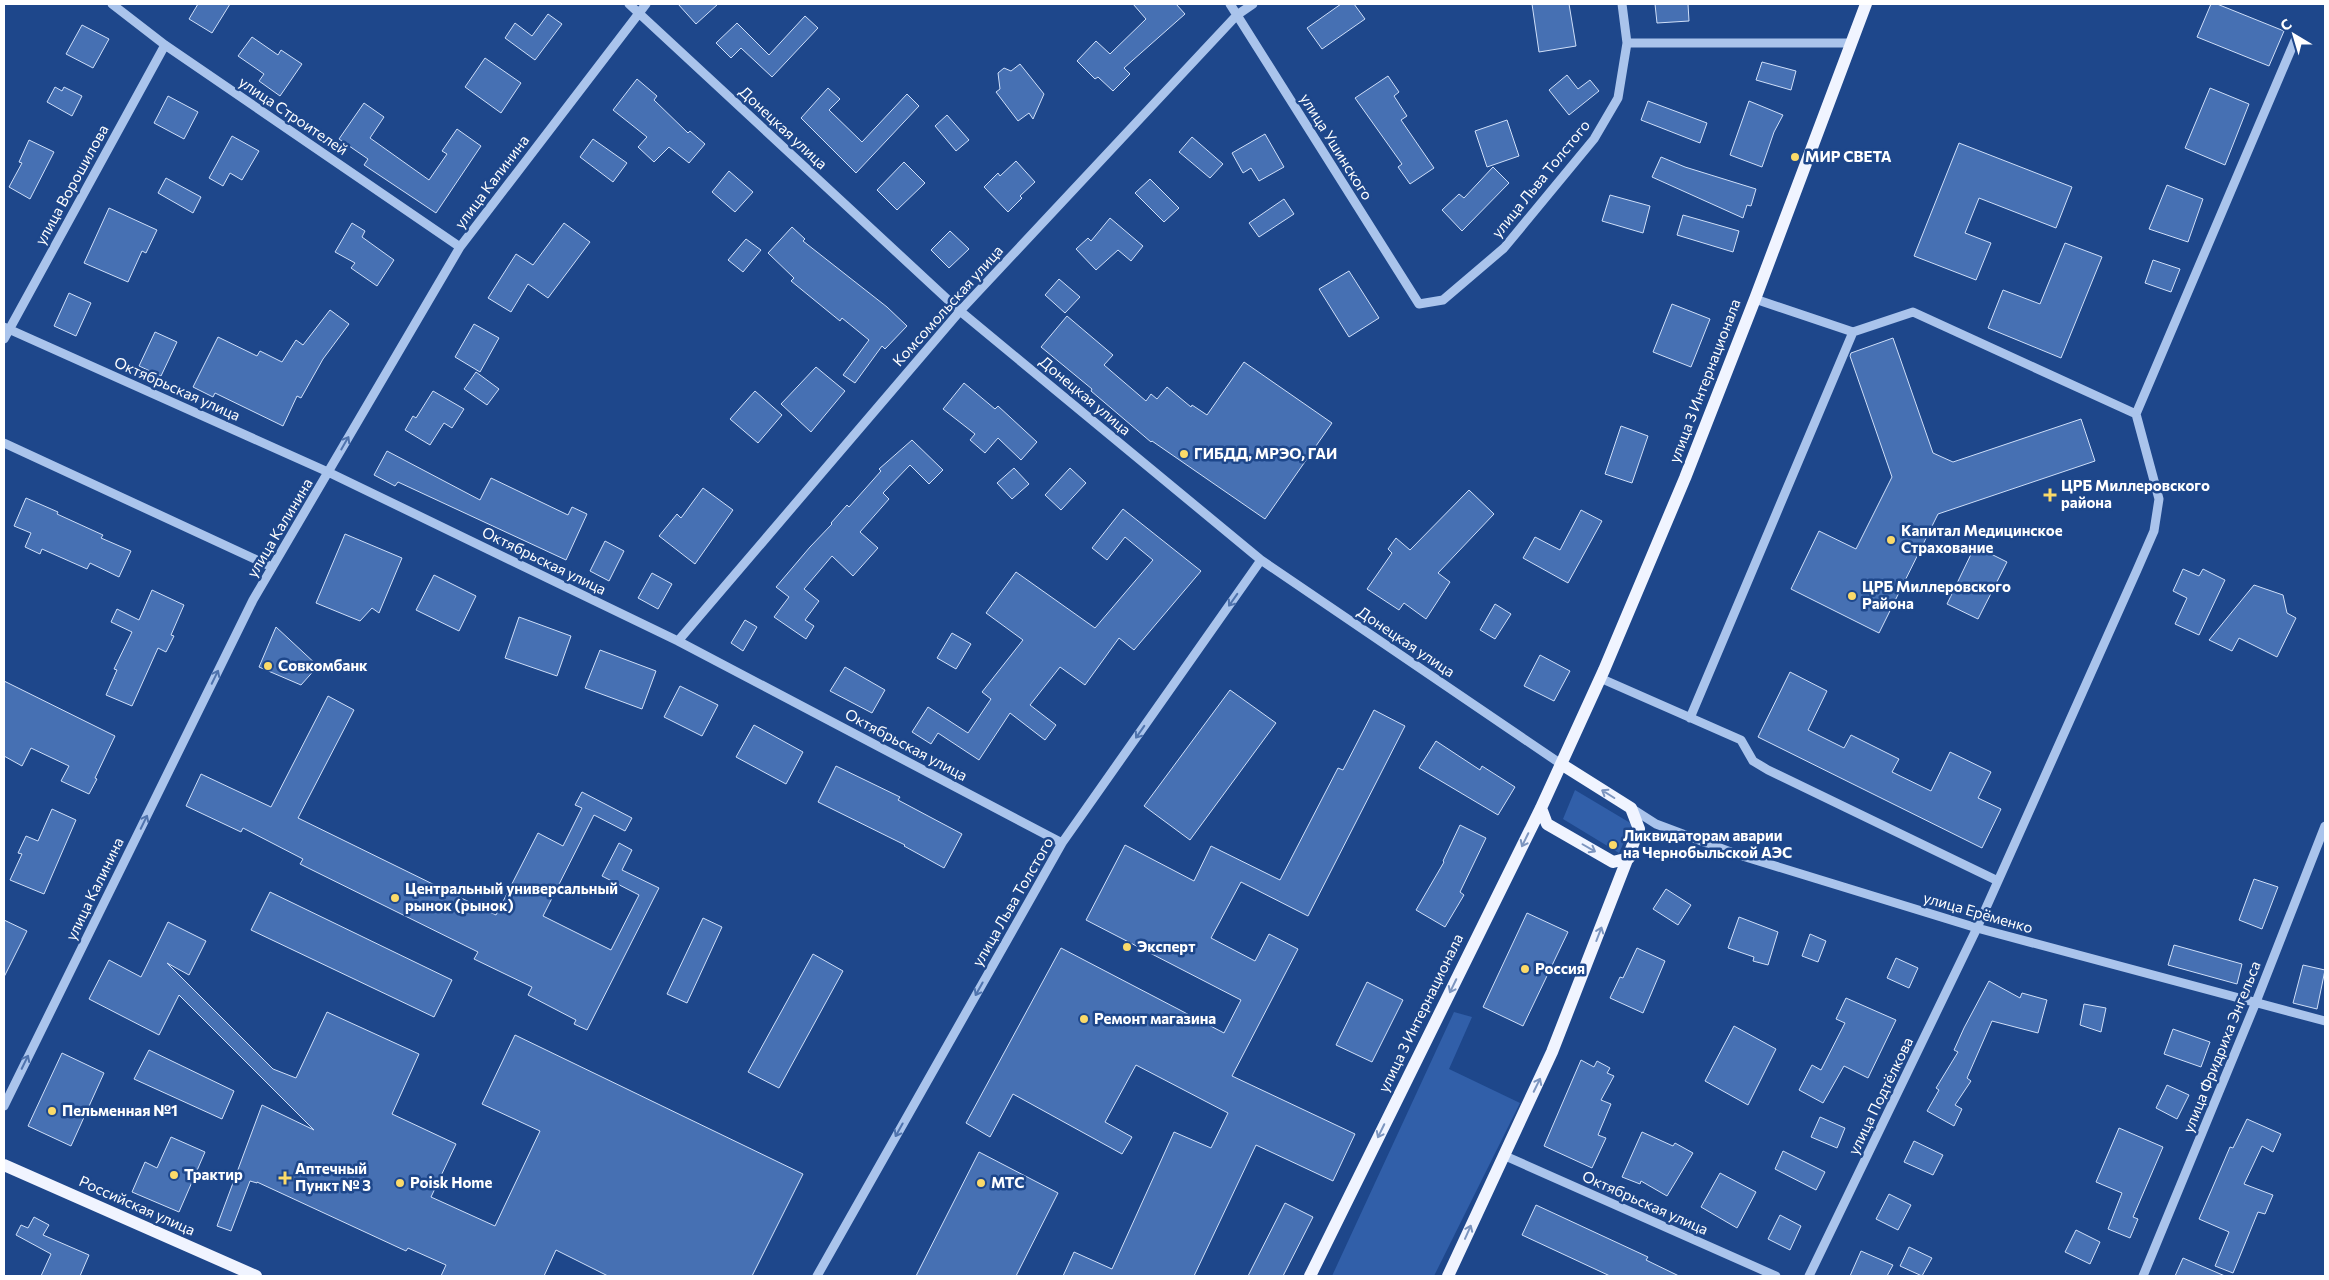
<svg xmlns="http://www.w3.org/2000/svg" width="2329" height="1280" viewBox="0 0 2329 1280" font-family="Commissioner,sans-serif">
<rect width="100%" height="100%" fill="#1e478b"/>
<path fill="#315fa9" d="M1575,790l57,34 -13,29 -56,-34z
M1454,1012l18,5 -23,52 71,34 -86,173h-102z"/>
<path fill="#4670b3" stroke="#cfdff9" d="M198,4h32l-18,29 -23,-14z
M678,4h40l-22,20z
M1133,4h43l9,10 -61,54 6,6 -17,17 -15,-14 -3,2 -18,-18 19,-20 14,13 36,-35z
M1341,4h13l11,15 -43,30 -15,-21z
M1532,4h37l7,42 -37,6z
M1655,4h33l1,17 -32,2z
M2211,4h6l67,27 -15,35 -72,-29z
M548,14l14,10 -27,36 -30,-22 10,-15 17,13z
M805,16l13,12 -46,49 -31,-29 -10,10 -15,-15 21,-20 32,32z
M82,25l27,14 -16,29 -27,-14z
M252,37l26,18 3,-5 21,14 -22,32 -21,-15 5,-7 -26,-18z
M485,58l36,25 -20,30 -36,-26z
M1762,62l34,9 -5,19 -35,-10z
M1020,64l24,30 -11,25 -4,-6 -11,8 -22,-29 4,-3 -2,-16 6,-5 7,3z
M1567,75l11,14 12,-9 9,11 -30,24 -20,-25z
M1388,76l11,16 -5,4 13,20 -6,4 33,48 -24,16 -12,-17 4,-3 -47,-66z
M637,79l20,17 -3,4 34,33 2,-2 15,13 -16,19 -20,-16 -15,15 -16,-15 9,-10 -34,-27z
M55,87l7,4 2,-4 18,9 -10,20 -25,-14z
M828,88l12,11 -11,11 33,32 45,-48 12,12 -63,67 -55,-55z
M2210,88l39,16 -24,61 -40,-17z
M168,96l30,16 -14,27 -30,-16z
M1648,101l59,22 -7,20 -59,-23z
M1749,101l34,14 -9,17 -12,35 -32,-12z
M364,103l20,14 -14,21 59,42 18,-26 -5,-3 15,-22 24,17 -45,67 -72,-48 4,-6 -29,-20z
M947,115l22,25 -13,11 -21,-25z
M1507,120l12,36 -32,11 -12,-36z
M1265,134l19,33 -25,14 -8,-13 -8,5 -11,-20z
M232,136l27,15 -17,29 -12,-7 -7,13 -14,-8z
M1192,137l31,27 -13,14 -31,-26z
M593,139l34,24 -14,19 -33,-25z
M29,140l25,12 -24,47 -21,-12 13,-24 -3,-1z
M1959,143l113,44 -16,41 -77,-30 -14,35 26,10 -15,37 -62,-24z
M1661,157l24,10 71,22 -5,17 -4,-1 -4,13 -91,-41z
M1016,161l19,21 -15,14 2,2 -14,14 -24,-25 14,-14 2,3z
M904,162l21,21 -28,27 -20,-20z
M1493,167l16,16 -47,48 -20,-21 17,-16 5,4z
M729,171l24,21 -18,20 -23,-20z
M166,178l35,19 -8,16 -35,-20z
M1150,179l29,29 -15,14 -29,-29z
M2167,185l36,14 -15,43 -39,-13z
M1610,195l40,11 -7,27 -41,-12z
M1284,199l10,15 -35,23 -10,-14z
M109,208l48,22 -11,23 -4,-2 -14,31 -44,-19z
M1683,215l56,16 -6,21 -56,-17z
M1110,218l33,28 -12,15 -13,-11 -22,20 -20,-21 12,-11 3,3z
M352,223l13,8 -3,6 32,23 -17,26 -26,-18 4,-5 -20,-11z
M564,223l26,19 -42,56 -20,-14 -17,28 -23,-14 28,-44 17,11z
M792,227l13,12 -2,2 84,66 20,19 -22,23 -3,-3 -27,37 -12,-8 26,-35 -27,-22 -2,3 -49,-40 3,-3 -26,-25z
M950,231l19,18 -20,19 -18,-18z
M746,239l15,11 -18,22 -15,-12z
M2065,243l37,14 -41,101 -73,-30 15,-38 37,14z
M2153,260l27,9 -9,23 -26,-9z
M1349,271l30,47 -30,19 -30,-48z
M1059,279l21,18 -15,16 -20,-18z
M69,293l22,10 -15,33 -22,-10z
M1672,304l38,15 -19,48 -38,-15z
M330,310l19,14 -26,35 -22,39 -4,-2 -14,30 -68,-33 -2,4 -20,-10 25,-50 39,19 3,-5 22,11 14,-22 7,5z
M1067,316l46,39 -9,10 42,36 5,-7 6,5 10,-12 24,20 1,-2 15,10 37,-53 88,61 -67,96 -113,-78 -1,1 -60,-51 1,-2 -51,-42z
M474,324l25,14 -19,34 -25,-15z
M155,332l22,10 -16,34 -22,-10z
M1893,338l40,115 20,9 128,-43 14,42 -157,53 -59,119 -88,-44 28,-58 37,18 36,-72 -42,-121 1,-3z
M816,367l29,24 -34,41 -30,-28z
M476,372l23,17 -12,16 -23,-16z
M964,383l31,26 3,-3 39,36 -16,18 -23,-22 -13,15 -15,-13 5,-6 -32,-25z
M433,391l31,18 -12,19 -8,-5 -14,22 -25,-15 8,-14 3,2z
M755,391l27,24 -24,28 -28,-24z
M1621,426l27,10 -16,47 -27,-9z
M912,440l31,30 -14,14 -19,-19 -27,28 6,6 -29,33 18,16 -25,28 -21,-20 -28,33 15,12 -14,19 9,6 -8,13 -32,-22 15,-20 -13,-10 34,-40 22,-23 -1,-1 16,-18 2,2 32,-36 -2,-2z
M387,451l93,49 11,-22 77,37 4,-8 15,7 -21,46 -168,-78 -3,4 -21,-11z
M1014,468l15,16 -17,15 -15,-16z
M1070,468l16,15 -25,27 -16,-15z
M703,488l30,22 -38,54 -36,-28 18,-22 4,4z
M1469,490l25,24 -56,59 12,9 -24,37 -22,-16 -5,7 -32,-21 25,-36 -4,-4 8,-11 14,12z
M26,498l32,14 -1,2 46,21 -2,3 30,13 -12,26 -29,-14 -3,6 -45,-20 -2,5 -15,-7 6,-14 -17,-7z
M1123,509l78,62 -67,79 -15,-12 -34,47 -25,-18 -30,38 26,20 -11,15 -35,-27 -31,47 -41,-27 -7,11 -19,-12 16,-25 40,26 23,-34 -9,-7 41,-52 -37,-27 30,-41 79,56 58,-68 -28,-23 -18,23 -15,-12z
M1581,510l21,11 -34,62 -45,-25 12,-21 25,13z
M345,534l57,24 -23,55 -7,-5 -12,13 -44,-18z
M605,541l19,10 -15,30 -19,-10z
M1975,546l32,16 -29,57 -31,-15z
M2183,569l16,7 4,-7 22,11 -26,55 -24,-11 12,-26 -14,-7z
M652,573l20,11 -14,25 -20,-11z
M434,575l42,21 -17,35 -43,-21z
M2254,585l29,10 4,18 9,5 -19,39 -38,-19 -7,13 -23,-11z
M152,590l32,15 -13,30 3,1 -8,16 -8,-4 -26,58 -26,-11 11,-25 -3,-1 18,-37 -21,-10 6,-13 22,11z
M1495,604l16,10 -16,25 -15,-9z
M519,617l52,19 -14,40 -52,-18z
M745,620l12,7 -14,24 -12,-8z
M276,627l42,39 -17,19 -42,-18z
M952,633l19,11 -15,25 -19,-11z
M600,650l56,21 -14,38 -57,-21z
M1540,655l30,16 -16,30 -30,-15z
M845,667l40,23 -13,23 -42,-22z
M1790,672l37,19 -19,39 36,18 7,-13 48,24 -7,13 39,19 19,-39 41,20 -13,26 23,11 -19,39 -224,-111z
M4,681l111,55 -20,42 2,1 -8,15 -28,-13 8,-15 -38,-18 -9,18 -18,-10z
M680,686l38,19 -16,31 -38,-19z
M1230,690l46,33 -86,117 -46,-34z
M328,696l26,14 -56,108 198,97 42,-82 25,13 19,-38 -7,-3 7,-13 50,26 -7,13 -31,-16 -51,101 68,34 28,-55 -37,-19 17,-33 13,7 -10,20 37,18 -72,142 -13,-6 2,-4 -48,-25 4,-8 -58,-28 4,-7 -178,-88 3,-5 -60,-31 -2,4 -55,-26 15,-32 70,33z
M1374,710l31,16 -97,190 -67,-34 -30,56 44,23 14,-27 29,15 -66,127 123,58 -22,47 -77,-36 -62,131h-131l11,-24 38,17 62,-137 37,16 17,-35 -92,-48 -31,57 27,15 -10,17 -109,-60 -23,43 -24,-14 95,-175 163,85 17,-33 -155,-80 39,-75 69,36 17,-35 69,34 58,-112 5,2z
M754,725l49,27 -17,32 -50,-27z
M1436,741l44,29 2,-4 33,21 -17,28 -79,-47z
M836,766l64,31 -2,3 64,34 -18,34 -40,-22 1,-1 -87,-43z
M52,809l24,11 -32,74 -34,-14 12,-26 -4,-1 8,-17 12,5z
M1460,825l26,13 -26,54 4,3 -19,32 -29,-17 28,-48 -1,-1z
M2254,879l24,8 -16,42 -23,-9z
M1666,889l25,16 -13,20 -25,-16z
M270,892l182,88 -18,37 -183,-87z
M1527,913l41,19 -45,94 -40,-19z
M1739,917l39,15 -10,33 -15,-4 1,-4 -26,-9z
M703,918l19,9 -35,76 -20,-9z
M4,920l23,11 -23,46z
M168,922l38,19 -17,34 -22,-12 106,106 23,9 31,-66 92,42 -27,60 64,30 -25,53 64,29 45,-95 -58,-27 33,-69 288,139 -51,102h-144l-52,-26 -12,26h-103l5,-11 -38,-17 -2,3 -149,-69v1l-7,-2 -19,50 -14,-5 45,-121 52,25 -135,-135 -20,40 -70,-36 20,-39 32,17z
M1810,934l16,7 -8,21 -16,-6z
M2174,945l68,19 -5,20 -69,-19z
M1637,948l28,13 -22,52 -33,-15 10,-21 3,1z
M813,954l30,17 -64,117 -31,-16z
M1896,958l22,10 -9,20 -22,-10z
M2303,965l22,5 -8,39 -24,-6z
M1989,981l31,17 2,-5 25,7 -9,33 -46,-12 -25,57 4,3 -16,24 7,4 -8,17 -27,-15 12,-21 -3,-2 22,-36 -4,-2 10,-22z
M1367,982l36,18 -31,62 -36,-17z
M1846,998l50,22 -28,58 -24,-12 -21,37 -24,-13 13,-25 9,5 24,-47 -9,-4z
M2084,1004l22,4 -5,24 -21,-7z
M1734,1026l42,23 -28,56 -43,-24z
M2173,1029l37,13 -9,25 -37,-13z
M149,1050l85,41 -12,28 -88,-40z
M62,1053l42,20 -33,73 -43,-20z
M1581,1060l13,7 3,-6 13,7 -3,5 7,3 -13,24 10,4 -13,31 8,3 -14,30 -48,-22z
M2167,1085l22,10 -12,24 -21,-11z
M1820,1117l25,11 -8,20 -26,-11z
M2247,1119l34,15 -8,18 -11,-6 -18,38 29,11 -8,19 -7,-2 -25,61 -18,-7 14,-34 -30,-13 31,-72 3,1z
M2119,1128l44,19 -30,70 5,2 -8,19 -22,-9 14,-36 -26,-11z
M1642,1132l31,14 2,-3 18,10 -26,43 -26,-15 -1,3 -18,-7z
M171,1137l34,15 -26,60 -47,-20 13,-30 12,6z
M1914,1141l29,14 -10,20 -29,-13z
M1783,1151l42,21 -9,18 -41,-21z
M979,1152l79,41 -42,83h-100z
M1720,1173l36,19 -19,36 -36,-21z
M1889,1194l22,11 -13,25 -22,-11z
M1285,1203l28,14 -30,59h-35z
M1536,1205l112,52 -2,3 33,16h-69l-88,-41z
M1780,1215l21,11 -11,24 -22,-11z
M34,1217l15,8 -6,10 46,20 -9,21h-39l10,-22 -35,-19 5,-10 7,3z
M2076,1230l24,12 -10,22 -25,-12z
M1909,1247l23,11 -10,18 -22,-10z
M1861,1251l32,14 -6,11h-37z
M2183,1258l42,18h-50z"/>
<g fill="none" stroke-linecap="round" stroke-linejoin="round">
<path stroke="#aac4ec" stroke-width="9" d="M112,4l53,41 295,202
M629,4l331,307 301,249 300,204
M1230,4l189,300 24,-4 61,-52 90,-109 24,-41 9,-55 -5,-39
M1627,43h224
M1755,299l98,33 60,-20 223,102 23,85 -5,32 -17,39 -160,358 -168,348
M4,327l324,145 350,169 384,202
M4,339l161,-294
M2136,414l160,-376
M4,443l268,124
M678,641l282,-330 277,-296 16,-11
M1600,678l141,62 12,21 15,9 230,111
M1690,718l163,-386
M1631,808l25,16 80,30 241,74 348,93
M4,1106l249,-506 207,-353 186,-243
M1503,1155l273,121
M817,1276l245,-433 199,-283
M2143,1276l113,-274 69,-176"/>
<path stroke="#f0f4ff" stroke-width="12" d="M1541,808l6,16 66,38 16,-4
M4,1165l252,111
M1310,1276l231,-468 63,-138 81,-192 70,-179 111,-295
M1448,1276l104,-224 87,-223 -8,-21 -70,-44"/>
</g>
<defs><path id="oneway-shaft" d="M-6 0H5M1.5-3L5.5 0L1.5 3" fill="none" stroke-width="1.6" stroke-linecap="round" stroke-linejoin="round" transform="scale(1.25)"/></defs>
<g stroke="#4f73ad">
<use href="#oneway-shaft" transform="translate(345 443) rotate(-60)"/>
<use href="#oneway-shaft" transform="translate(1233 600) rotate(125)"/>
<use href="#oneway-shaft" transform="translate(215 677) rotate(-64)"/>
<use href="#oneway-shaft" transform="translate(1140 732) rotate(125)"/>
<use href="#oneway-shaft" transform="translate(144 822) rotate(-64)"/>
<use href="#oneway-shaft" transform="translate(979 989) rotate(119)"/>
<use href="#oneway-shaft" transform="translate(25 1062) rotate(-64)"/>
<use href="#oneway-shaft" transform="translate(899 1130) rotate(119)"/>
</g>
<g stroke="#7c95bf">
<use href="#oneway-shaft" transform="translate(1608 794) rotate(-148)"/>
<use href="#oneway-shaft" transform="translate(1525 840) rotate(116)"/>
<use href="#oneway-shaft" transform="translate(1589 848) rotate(30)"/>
<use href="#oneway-shaft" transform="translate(1599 934) rotate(-69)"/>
<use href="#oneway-shaft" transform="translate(1453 986) rotate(116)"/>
<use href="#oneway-shaft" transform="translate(1537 1085) rotate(-64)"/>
<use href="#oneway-shaft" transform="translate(1381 1131) rotate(116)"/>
<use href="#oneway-shaft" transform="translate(1468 1232) rotate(-66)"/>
</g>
<g fill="#fbda69" stroke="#1e478b" stroke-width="2">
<circle cx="1795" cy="157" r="5"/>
<circle cx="1184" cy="454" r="5"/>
<path d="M2047.5 487.5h5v5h5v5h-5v5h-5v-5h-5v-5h5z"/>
<circle cx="1891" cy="540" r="5"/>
<circle cx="1852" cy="596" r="5"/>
<circle cx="268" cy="666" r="5"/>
<circle cx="1613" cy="845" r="5"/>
<circle cx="395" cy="898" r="5"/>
<circle cx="1127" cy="947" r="5"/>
<circle cx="1525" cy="969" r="5"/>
<circle cx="1084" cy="1019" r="5"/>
<circle cx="52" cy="1111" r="5"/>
<circle cx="174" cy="1175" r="5"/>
<path d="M282.5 1170.5h5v5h5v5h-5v5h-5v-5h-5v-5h5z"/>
<circle cx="400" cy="1183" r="5"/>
<circle cx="981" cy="1183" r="5"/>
</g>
<g text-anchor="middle" stroke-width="5" stroke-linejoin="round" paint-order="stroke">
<g font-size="15" fill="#fff" stroke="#1e478b">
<text transform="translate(293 116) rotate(34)" y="5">улица Строителей</text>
<text transform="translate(783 128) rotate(43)" y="5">Донецкая улица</text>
<text transform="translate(1336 147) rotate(58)" y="5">улица Ушинского</text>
<text transform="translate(1541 179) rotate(-51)" y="5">улица Льва Толстого</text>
<text transform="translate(492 182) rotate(-53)" y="5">улица Калинина</text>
<text transform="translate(72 185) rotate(-61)" y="5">улица Ворошилова</text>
<text transform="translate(948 306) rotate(-48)" y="5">Комсомольская улица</text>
<text transform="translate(1705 381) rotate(-69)" y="5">улица 3 Интернационала</text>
<text transform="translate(177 389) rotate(24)" y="5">Октябрьская улица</text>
<text transform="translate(1085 396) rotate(40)" y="5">Донецкая улица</text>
<text transform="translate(280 528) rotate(-59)" y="5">улица Калинина</text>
<text transform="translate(544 561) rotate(26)" y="5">Октябрьская улица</text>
<text transform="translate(1406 642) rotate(34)" y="5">Донецкая улица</text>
<text transform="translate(906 745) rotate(28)" y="5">Октябрьская улица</text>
<text transform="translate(95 889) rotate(-64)" y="5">улица Калинина</text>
<text transform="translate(1013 902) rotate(-60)" y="5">улица Льва Толстого</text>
<text transform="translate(1978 913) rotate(16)" y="5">улица Ерёменко</text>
<text transform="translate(1421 1013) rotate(-64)" y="5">улица 3 Интернационала</text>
<text transform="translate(2222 1047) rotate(-68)" y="5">улица Фридриха Энгельса</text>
<text transform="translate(1881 1096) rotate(-64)" y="5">улица Подтёлкова</text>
<text transform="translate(1645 1203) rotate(24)" y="5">Октябрьская улица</text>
<text transform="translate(137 1206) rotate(24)" y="5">Российская улица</text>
</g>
<g font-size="15" font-weight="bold" fill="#fff" stroke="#1e478b" text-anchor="start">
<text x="1805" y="162">МИР СВЕТА</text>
<text x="1194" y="459">ГИБДД, МРЭО, ГАИ</text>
<text x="2061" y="491">ЦРБ Миллеровского<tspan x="2061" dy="17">района</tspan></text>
<text x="1901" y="536">Капитал Медицинское<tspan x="1901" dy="17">Страхование</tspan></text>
<text x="1862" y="592">ЦРБ Миллеровского<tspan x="1862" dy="17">Района</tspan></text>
<text x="278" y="671">Совкомбанк</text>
<text x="1623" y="841">Ликвидаторам аварии<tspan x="1623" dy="17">на Чернобыльской АЭС</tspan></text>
<text x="405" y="894">Центральный универсальный<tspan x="405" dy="17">рынок (рынок)</tspan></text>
<text x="1137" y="952">Эксперт</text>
<text x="1535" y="974">Россия</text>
<text x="1094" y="1024">Ремонт магазина</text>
<text x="62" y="1116">Пельменная №1</text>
<text x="295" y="1174">Аптечный<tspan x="295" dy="17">Пункт № 3</tspan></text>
<text x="184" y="1180">Трактир</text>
<text x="410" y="1188">Poisk Home</text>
<text x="991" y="1188">МТС</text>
</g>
</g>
<rect width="2329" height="1280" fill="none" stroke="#ffffff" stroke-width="10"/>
<g transform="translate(2294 35) rotate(322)" stroke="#1e478b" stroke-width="4" paint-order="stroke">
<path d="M0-4L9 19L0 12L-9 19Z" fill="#ffffff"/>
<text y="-8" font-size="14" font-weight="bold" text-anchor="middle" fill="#ffffff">С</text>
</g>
</svg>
